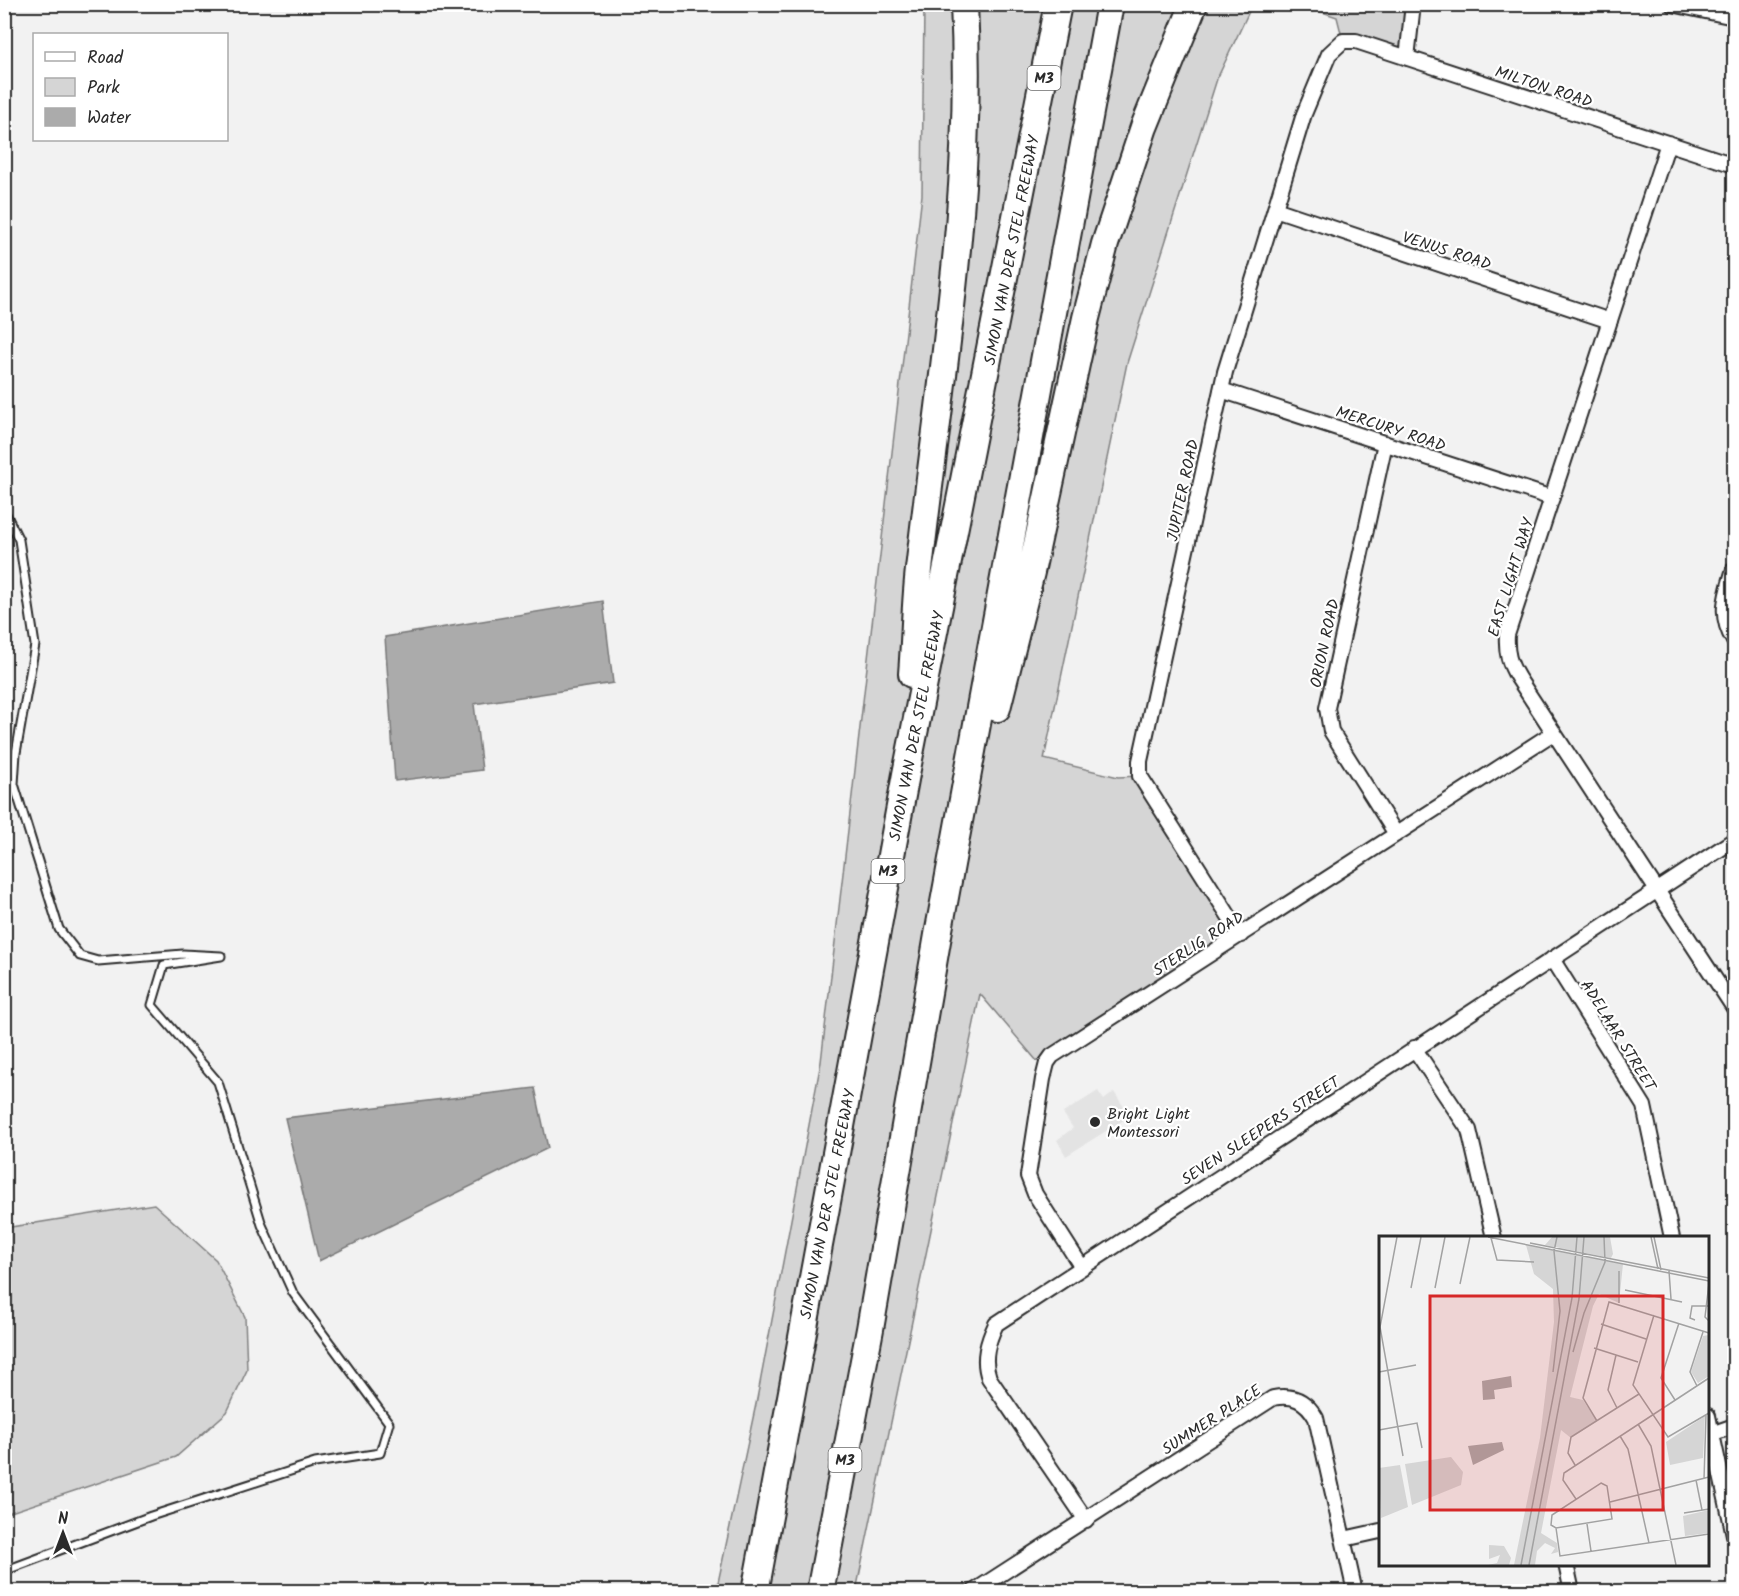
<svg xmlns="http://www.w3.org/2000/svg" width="1739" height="1596" viewBox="0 0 1739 1596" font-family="Kalam,sans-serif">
<rect width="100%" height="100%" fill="#f2f2f2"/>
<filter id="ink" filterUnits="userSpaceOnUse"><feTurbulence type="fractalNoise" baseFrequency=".0167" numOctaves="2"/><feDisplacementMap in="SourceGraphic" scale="12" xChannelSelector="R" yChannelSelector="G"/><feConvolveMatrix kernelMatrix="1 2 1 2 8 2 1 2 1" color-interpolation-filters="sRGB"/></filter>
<g filter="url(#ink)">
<path fill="#e3e3e3" d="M1098,1091l6,9 10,-8 16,24 -64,40 -9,-16 16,-12 -10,-15z"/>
<path fill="#d5d5d5" stroke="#808080" stroke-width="1.5" d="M924,5h328l-35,74 -90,284 -83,396 74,18 22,-1 101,159 -194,128 -10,-2 -57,-67 -124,597 -140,1 40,-188 65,-342 101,-867z
M1302,5h111l-6,53 -64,-17 -6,-24z
M154,1204l62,56 29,57 2,53 -20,42 -51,45 -171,57v-286z"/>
<path fill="#ababab" stroke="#787878" stroke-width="1.5" d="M603,601l10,82 -139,21 8,66 -87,11 -10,-144z
M535,1088l13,60 -229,113 -34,-143z"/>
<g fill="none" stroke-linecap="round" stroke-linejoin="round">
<g stroke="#2b2b2b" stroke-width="11">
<path id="lane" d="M4,510l15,30 16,105 -19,108 -2,31 45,145 21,27 18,5 85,-7 38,2 -57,9 -12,40 66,77 44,143 31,68 96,130 -9,30 -65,10 -164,53 -147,55"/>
</g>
<g stroke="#2b2b2b" stroke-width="18">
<path id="street" d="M1672,4l62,13
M1407,58l6,-54
M1668,143l-161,492c-1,18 2,28 11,43l216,330
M1275,209l335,112
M1221,390l331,108
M1385,443l-58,265 4,23 65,103
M1734,569c-8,27 -16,46 0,72
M1241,935l-101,-159v-15l85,-389 79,-258 25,-60 14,-13h13l378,124
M1552,959l92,147 28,132
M1414,1048l55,82 25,108
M1081,1266l-46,-72 -7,-18 15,-97 4,-16 5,-7 501,-323
M1708,1416l26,119
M1708,1435l26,-9
M1086,1520l-97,-142c-7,-19 -1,-37 7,-54l738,-484
M1344,1539l36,-8
M1566,1564l6,28
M973,1592l300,-194c20,-4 33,2 43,20l39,174"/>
</g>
<g stroke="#2b2b2b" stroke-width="30">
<path id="highway" d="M912,674c3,-37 3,-75 8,-113 21,-185 54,-369 44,-557
M997,708l34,-136 55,-254 19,-74 39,-117 50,-123
M755,1592l151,-818 152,-770
M820,1592l50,-263 68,-394 172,-931"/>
</g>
<use href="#lane" stroke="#fff" stroke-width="7"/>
<use href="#street" stroke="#fff" stroke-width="14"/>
<use href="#highway" stroke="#fff" stroke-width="26"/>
</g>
</g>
<circle fill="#2b2b2b" stroke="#fff" stroke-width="2" cx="1095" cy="1122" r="6"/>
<g text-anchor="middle" stroke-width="4.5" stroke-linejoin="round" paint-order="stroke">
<g fill="#fff" stroke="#6b6b6b" stroke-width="1.5">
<rect x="1027.5" y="66" width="33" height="24" rx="4.5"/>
<rect x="871.5" y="859" width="33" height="24" rx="4.5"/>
<rect x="828.5" y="1448" width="33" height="24" rx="4.5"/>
</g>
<g font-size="15" font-weight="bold" fill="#2b2b2b">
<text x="1044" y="83">M3</text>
<text x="888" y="876">M3</text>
<text x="845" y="1465">M3</text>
</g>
<g font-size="16" fill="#2b2b2b" stroke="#fff">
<text transform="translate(1544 86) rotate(18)" y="6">MILTON ROAD</text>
<text transform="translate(1011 250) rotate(-79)" y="6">SIMON VAN DER STEL FREEWAY</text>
<text transform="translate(1447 250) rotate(18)" y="6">VENUS ROAD</text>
<text transform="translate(1391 428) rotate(18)" y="6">MERCURY ROAD</text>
<text transform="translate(1182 490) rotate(-78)" y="6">JUPITER ROAD</text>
<text transform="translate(1510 577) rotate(-73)" y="6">EAST LIGHT WAY</text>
<text transform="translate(1324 643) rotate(-78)" y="6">ORION ROAD</text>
<text transform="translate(916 726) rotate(-79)" y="6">SIMON VAN DER STEL FREEWAY</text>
<text transform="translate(1198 943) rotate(-33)" y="6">STERLIG ROAD</text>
<text transform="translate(1619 1035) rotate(58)" y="6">ADELAAR STREET</text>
<text transform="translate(1260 1130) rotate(-33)" y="6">SEVEN SLEEPERS STREET</text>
<text transform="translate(827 1204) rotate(-79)" y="6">SIMON VAN DER STEL FREEWAY</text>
<text transform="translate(1211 1419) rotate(-33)" y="6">SUMMER PLACE</text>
</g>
<g font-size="16" fill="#2b2b2b" stroke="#fff" text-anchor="start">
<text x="1107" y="1119">Bright Light<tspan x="1107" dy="18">Montessori</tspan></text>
</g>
</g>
<g transform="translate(1379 1236)">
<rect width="330" height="330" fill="#f2f2f2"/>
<path d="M173,1h58l3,17 -2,4 -66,-13zM147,9l97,19 -4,39 -20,-9 -6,12 -23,91 13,3 14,21 -26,17 -10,-8 -20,103 16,10 1,9 -7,2 4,-6 -10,-5 -8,8 -2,14h-21l26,-127 14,-116 -1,-33 -19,-15zM330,99v41l-11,7 -7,-11 12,-36zM326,180l-2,42 -33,7 -4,-23zM72,221l12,15 -2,13 -49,20 -7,-41zM21,229l8,42 -27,11 -2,-50zM330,274v23l-24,3 -2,-20zM110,309l15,1 7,12 -2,7h-21l9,-2 3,-8 -11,4z" fill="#d5d5d5"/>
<path d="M132,140l1,11 -18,3 1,9 -12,1 -1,-19zM123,206l2,8 -31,15 -5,-19z" fill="#ababab"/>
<path fill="none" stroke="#a2a2a2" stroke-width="1.5" d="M18,1l-17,90 23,129M109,1l221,44M272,1l7,32M275,1l7,33M112,2l6,22 37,2M151,7l179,35M240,35v32M290,35l2,28M330,47l-4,34 4,4M81,48l10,-47M32,52l10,-51M56,52l10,-51M246,54l57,12M275,79l-21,70 35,52 41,-24M316,84l-5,-2 2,-12h17M222,88l45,15M215,112l44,14M194,116l11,-39 21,-51 -1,-25M237,119l-8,35 9,18M0,136l37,-7M174,136l7,-61 -6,-60 3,-14M318,150l-7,-14 13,-40M296,164l-14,-22 18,-55M218,185l-14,-23 26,-96 100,31M259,188l13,22 25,119M0,194l38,-7 5,25M241,200l8,13 21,94M196,229l-7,-12 3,-16 68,-43M325,243l2,-64M317,244l6,30M222,247l6,3 5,33 -56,9 -5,-3 1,-10zM197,263l-13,-19 1,-7 145,-95M231,266l99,-25M305,277l25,-4M208,288l4,27M177,292l4,28 149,-22M142,329l51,-267 5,-61M150,329l50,-266 5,-62"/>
<path fill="#d62828" fill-opacity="0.15" stroke="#d62828" stroke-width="3" d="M51,60h233v214h-233z"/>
<rect width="330" height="330" fill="none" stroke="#2b2b2b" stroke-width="3"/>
</g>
<rect width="1739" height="1596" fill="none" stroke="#fff" stroke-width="24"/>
<rect x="12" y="12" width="1715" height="1572" fill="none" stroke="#2b2b2b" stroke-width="2" filter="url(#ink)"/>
<rect x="33" y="33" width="195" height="108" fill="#ffffff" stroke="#aaaaaa" stroke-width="1.5"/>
<rect x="45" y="52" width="30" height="9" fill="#ffffff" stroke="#aaaaaa" stroke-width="1.5"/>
<text x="87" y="63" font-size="18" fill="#2b2b2b">Road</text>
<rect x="45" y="78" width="30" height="18" fill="#d5d5d5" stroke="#aaaaaa" stroke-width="1.5"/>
<text x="87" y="93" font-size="18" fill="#2b2b2b">Park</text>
<rect x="45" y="108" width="30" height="18" fill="#ababab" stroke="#aaaaaa" stroke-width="1.5"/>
<text x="87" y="123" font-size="18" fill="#2b2b2b">Water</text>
<g transform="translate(63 1533)" stroke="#ffffff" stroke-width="4.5" paint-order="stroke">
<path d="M0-4.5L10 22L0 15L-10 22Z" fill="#2b2b2b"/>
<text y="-9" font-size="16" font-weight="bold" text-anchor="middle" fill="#2b2b2b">N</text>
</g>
</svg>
